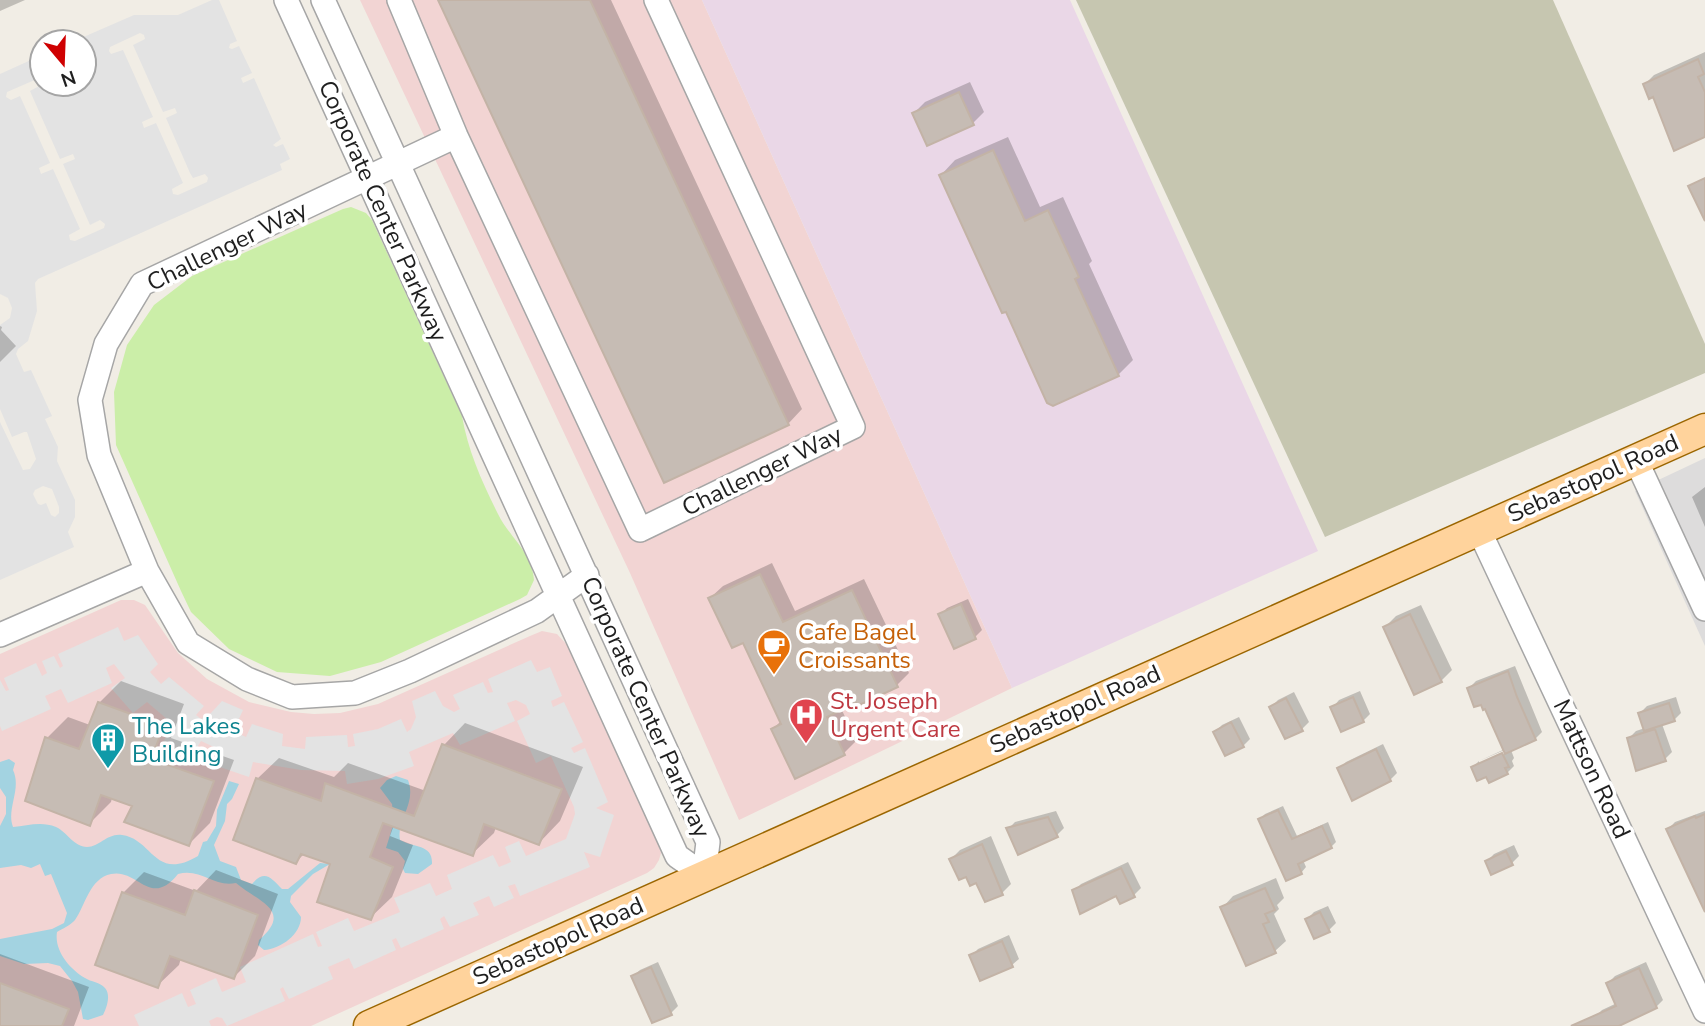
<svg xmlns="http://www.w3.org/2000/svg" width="1705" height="1026" viewBox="0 0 1705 1026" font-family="'Nunito Sans',sans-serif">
<rect width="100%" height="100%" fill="#f1ede5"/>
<path fill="#dddcdc" d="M1705,458v188l-70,-155z"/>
<path fill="#f2d4d3" d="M360,0h342l310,688 -273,132 -109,-247z
M121,600h13l11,5 33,48 29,26 42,23 42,10 23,2 26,-1 38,-9 152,-68 12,-5 15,3 11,12 89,193 4,14 -2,7 -5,8 -7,5 -336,153h-311v-372z"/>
<path fill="#ead7e7" d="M702,0h368l248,551 -306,137z"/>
<path fill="#c6c6b0" d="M1076,0h477l152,344v29l-380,164z"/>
<path fill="#cbeea8" d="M351,207l15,6 6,7 90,196c6,35 20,66 36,98 11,23 34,38 36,66l-7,15 -7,4 -139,63 -51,14 -53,-4 -48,-23 -38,-37 -10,-21 -65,-146 -2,-53 13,-47 27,-40 38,-29 151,-67z"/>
<path fill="#e3e3e3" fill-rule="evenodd" d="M212,0h7l18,41 -7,3 -1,4 3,1 7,-3 13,27 -11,5 2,5 11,-5 27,61 -8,6 3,2 7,-3 7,15 -10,5 2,6 -244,109 -3,4 2,28 -9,30 -10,8 -2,5 8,18 7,-2 21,46 -7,3 13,28 -1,14 18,39v17l-7,15 6,15 -74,33v-158l23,48 7,-1 6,-10 -9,-27h-3l-12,5 -12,-28v-84l10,-7 2,-10 -4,-10 -8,-4v-220l42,-19v29h42v-18l6,-5 -2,-2 -4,1v-18h-12l62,-27h44zM140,33l4,2 1,4 -12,6 30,67 12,-4 2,5 -11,5 24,55 3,5 12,-4 3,4 -1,4 -29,13 -5,-1 -1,-5 11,-6 -27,-60 -12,5 -2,-6 11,-5 -30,-67 -12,4 -2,-3 1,-4zM37,79l4,2v4l-11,6 30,68 13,-5 2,5 -12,5 27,61 10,-5 5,4 -1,4 -29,13 -5,-1 -1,-5 11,-6 -27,-60 -12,5 -2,-6 11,-5 -30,-67 -9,4 -5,-3 1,-5zM43,486l9,3 7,18v6l-4,4 -4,-2 -5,-12 -5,2 -3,-1 -5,-10 2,-4z
M118,627l6,14 14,-6 20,29 -8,8 11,12 8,-7 35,29 -8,9 5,4 10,-6 11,-12 21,9 -6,13 2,11 7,3 6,-13 31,10 -1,12 23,3 1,-12 41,-2 1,12 7,-1 -2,-12 25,-5 23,-10 6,13 4,-3 5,-12 -4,-16 23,-10 8,15 11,6 6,-3 -7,-14 30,-13 5,11 5,-1 -5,-13 43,-19 6,12 13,-5 12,29 -11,5 2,6 11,-5 19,40 -12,6 3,5 11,-5 23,54 -12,6 18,7 -14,42 -16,-5 6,15 -70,29 -5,-12 -7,2 6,12 -20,9 -5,-11 -16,7 6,12 -29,12 -6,-11 -4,3 4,10 -43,19 -5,-10 -4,2 4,10 -42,19 -5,-11 -21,9 5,12 -44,20 -6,-12 -3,2 5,12 -58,25 -5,-8 -5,-1 -8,4 2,5h-72l-5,-11 48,-22 6,14 8,-3 -6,-14 26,-12 6,14 24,-10 -6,-15 73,-33 5,13 4,-1 -6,-14 32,-14 6,13 46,-19 -6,-14 36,-15 6,13 16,-7 -5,-14 46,-20 6,12 12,-5 -6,-15 14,-6 7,15 40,-17 9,-25 -1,-7 -23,-51 -15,7 -19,-42 13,-7 -4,-9 -10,-5 -9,3 8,18 -55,24 -7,-12 -44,19 5,14 -36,13 -31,5 -2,-13 -44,-1 -48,-8 -4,15 -41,-14 6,-16 -13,-6 -10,16 -28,-15 11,-17 -27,-23 -14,11 -22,-25 14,-10 -11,-14 -8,4 6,15 -44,20 -7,-14 -16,7 6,13 -49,22 -2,-5v-46l6,11 3,-1 -5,-12 32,-15 6,13 5,-3 -5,-12 12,-5 6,12 3,-2 -5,-12z"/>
<path fill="#a3d3e1" d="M9,759l6,4 -2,7c9,19 -7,39 0,57 14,-1 28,-6 43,0 11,5 18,20 31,20 13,0 20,-14 35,-12 31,4 32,47 76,21l5,-14 4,-1 9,-15 1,-16 12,-29 10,3 -7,15 -5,5 -2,17 -11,24 6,16 16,6 5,13 11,4c13,-15 19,-6 30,5h6l32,-26 10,1 -17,10 -22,22 -1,6 11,15c0,17 -20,32 -37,33l-6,-5 1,-5c35,-30 -1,-38 -23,-57 -22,5 -34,-15 -58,-9 -28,35 -40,-6 -67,0 -21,4 -26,32 -36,46 -4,5 -13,9 -18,12 -3,19 13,37 28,46 6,4 15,4 20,10 6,7 2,19 -2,27l-15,5 -5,-1 -5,-27 -6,-11 -12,-15 -12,-3 -24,1 -24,-8v-17l52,-10 12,-6 3,-10 -16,-39 -6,2 -5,-12 -9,4 -10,-3 -21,3v-42l6,-12v-17l-6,-9v-26z
M396,776l12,4c9,24 -12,39 -8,60 14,8 33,4 32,24l-14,10 -13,-1 -2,-4 2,-8 -7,-9 -12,-4 8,-26 -2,-18 -12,-16 7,-8z"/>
<path fill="#0003" d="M0,0h25l-25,11z
M440,0h171l191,409 -14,15z
M1705,52v84l-52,-41 -8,-11 9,-9z
M970,82l14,30 -11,11 -59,-10 11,-11z
M1008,137l32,70 23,-10 29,64 -3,3 44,96 -15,15 -111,-66 -66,-134 14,-15z
M0,326l2,1 -1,3 15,16 -16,16z
M1705,487v40l-13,-30z
M772,563l23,48 69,-32 45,94 -12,12 -56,23 15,33 -12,12 -71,-24 8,-8 -37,-80 -34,-43 13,-12z
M968,599l14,31 -7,7 -21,10 -14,-32 7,-7z
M1421,605l31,65 -11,11 -56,-54 11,-11z
M1515,666l27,66 -7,7 -24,11 3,8 -2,3 2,5 -7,7 -20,1 -14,-7 6,-6v4l32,-14 -2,-3 -30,13 26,-12 -19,-42 -17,-19 7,-7z
M121,681l63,23 -13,34 63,22 -24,63 -21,21 -55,-39 -22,-7 -1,4 -22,22 -42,-86 21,-21 22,8 9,-22z
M1360,691l10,23 -7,7 -30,-14 6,-7z
M1294,692l15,30 -7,7 -31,-22 7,-7z
M1676,697l5,16 -7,7 -12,4 10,28 -7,7 -36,-21 7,-7 9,-3 -5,-15 7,-7z
M1239,717l11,22 -7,7 -28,-14 7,-7z
M465,723l118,44 -23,54 -21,22 -43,-16 -2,6 -22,21 -78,-29 -4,11 23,9 -21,52 -22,21 -38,-55 -28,-9 -8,8 -39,-83 22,-21 55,19 14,-14 78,28 18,-46z
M1383,744l14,29 -7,7 -51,-11 7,-7z
M1283,806l14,30 31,-14 8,20 -5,5 -28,13 3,7 -5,6 -41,-54 5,-5z
M1056,811l8,17 -7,7 -49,-6 7,-7z
M1705,811v91l-37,-73 7,-7z
M991,836l20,48 -9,9 -25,-13 -26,-21 9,-9z
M1514,845l5,11 -7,7 -25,-2 7,-7z
M1128,862l13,26 -7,7 -60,-4 7,-7z
M216,870l62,24 -23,62 -21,21 -53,-19 -2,7 -22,21 -34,-93 21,-21 52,19z
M1276,878l8,20 -7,7 2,4 -5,5 12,27 -11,10 -52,-44 10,-11z
M1328,906l8,17 -7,7 -22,-11 7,-7z
M1009,935l10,24 -7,6 -41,-9 7,-7z
M0,954l89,33 -15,39h-74z
M658,962l20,44 -7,7 -38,-37 7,-6z
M1646,962l17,38 -7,7 -42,19h-15l-4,-9 7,-7 15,-7 -9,-20 7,-7z"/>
<path fill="#c6bcb4" stroke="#c3b3a6" stroke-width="2" d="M438,0h152l199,425 -125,58z
M1698,59l6,15 -6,3 7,15v45l-31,14 -21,-54 -4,2 -6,-15z
M959,92l15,33 -47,21 -15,-33z
M993,150l32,71 23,-11 31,67 -4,2 44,97 -66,30 -6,-3 -41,-91 -4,1 -63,-138z
M1705,178v43l-17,-35z
M760,574l23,48 69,-32 46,97 -41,19 -1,-3 -29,14 18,38 -50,24 -24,-50 10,-5 -38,-81 -11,5 -24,-50z
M961,604l15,35 -22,10 -16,-35z
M1410,614l32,68 -28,13 -31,-68z
M1508,671l9,26 19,43 -31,14 -20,-45 -2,1 -2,-5 -7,2 -7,-19z
M1353,697l11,25 -23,10 -11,-25z
M1286,698l17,33 -18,8 -16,-32z
M98,702l66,24 -13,33 63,22 -25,65 -65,-24 8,-16 -31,-11 -11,31 -65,-25 20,-64 34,12z
M1669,703l6,18 -31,10 -6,-18z
M1231,722l13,25 -19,9 -12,-24z
M1655,729l11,32 -30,10 -9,-33z
M442,744l120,45 -23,56 -55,-21 -11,32 -90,-33 -13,34 23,10 -22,53 -54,-18 13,-38 -29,-10 -5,10 -63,-24 23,-62 65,23 4,-18 89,33z
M1376,749l15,32 -39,20 -15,-33z
M1502,753l7,14 -4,1 3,6 -19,9 -3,-6 -9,4 -6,-14z
M1278,810l14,29 30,-13 10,22 -34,16 4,10 -16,7 -28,-62z
M1705,814v98l-39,-83 29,-13 1,2z
M1048,817l10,20 -40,18 -12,-27z
M982,844l21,51 -18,7 -9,-19 -6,3 -4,-9 -7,3 -10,-21z
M1506,851l7,14 -22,10 -6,-14z
M1121,868l14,29 -15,7 -4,-8 -36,18 -8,-24z
M1265,888l10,22 -10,4 4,8 -6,2 13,29 -30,13 -26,-59z
M194,890l64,25 -24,64 -64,-23 -12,32 -63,-23 27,-73 63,23z
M1320,912l10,20 -16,7 -9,-20z
M1002,941l11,26 -33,14 -11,-26z
M651,967l21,48 -20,8 -21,-47z
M1639,968l18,40 -38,18h-48l45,-20 -10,-23z
M0,983l69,26 -7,17h-62z"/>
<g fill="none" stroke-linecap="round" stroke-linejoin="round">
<g stroke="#a6a6a6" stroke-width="26">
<path id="minor" d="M286,0l391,856 27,19 4,-33 -385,-842
M399,0l57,136 184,394 213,-103 -197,-427
M456,136l-314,148 -36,60 -16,56 9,55 48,116 41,72 59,36 45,18 63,-4 55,-22 127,-60 50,-36
M1636,460l69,149
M1478,528l227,483
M0,635l147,-64"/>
</g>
<g stroke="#9b6600" stroke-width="33">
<path id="major" d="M369,1026l1336,-597"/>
</g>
<use href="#minor" stroke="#fff" stroke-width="23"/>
<use href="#major" stroke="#ffd39c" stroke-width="30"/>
</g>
<defs>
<g id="cafe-pin" transform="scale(1.75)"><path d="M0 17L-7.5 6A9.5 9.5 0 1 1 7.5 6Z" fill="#e8710a" stroke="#fff"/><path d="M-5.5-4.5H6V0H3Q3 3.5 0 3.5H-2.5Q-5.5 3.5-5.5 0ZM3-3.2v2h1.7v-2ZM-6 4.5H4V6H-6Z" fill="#fff"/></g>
<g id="hospital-pin" transform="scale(1.75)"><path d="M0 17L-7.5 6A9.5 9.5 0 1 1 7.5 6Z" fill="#e0444e" stroke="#fff"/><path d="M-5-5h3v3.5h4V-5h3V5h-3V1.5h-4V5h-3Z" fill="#fff"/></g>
<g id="building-pin" transform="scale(1.75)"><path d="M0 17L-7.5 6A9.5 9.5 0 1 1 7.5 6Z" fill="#0f9aa8" stroke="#fff"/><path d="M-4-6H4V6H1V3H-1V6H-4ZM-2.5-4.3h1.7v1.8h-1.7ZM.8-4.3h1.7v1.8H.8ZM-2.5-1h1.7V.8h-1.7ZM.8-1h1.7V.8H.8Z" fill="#fff"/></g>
</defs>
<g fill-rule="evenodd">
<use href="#cafe-pin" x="774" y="646"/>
<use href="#hospital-pin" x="806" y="715"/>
<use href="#building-pin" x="108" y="740"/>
</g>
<g text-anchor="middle" stroke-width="7" stroke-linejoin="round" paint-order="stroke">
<g font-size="24" fill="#1f1f1f" stroke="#fff">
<text transform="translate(383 211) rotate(66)" y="8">Corporate Center Parkway</text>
<text transform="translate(227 246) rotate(-26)" y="8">Challenger Way</text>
<text transform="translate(762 471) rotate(-26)" y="8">Challenger Way</text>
<text transform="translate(1593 478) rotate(-24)" y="8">Sebastopol Road</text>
<text transform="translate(646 707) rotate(66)" y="8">Corporate Center Parkway</text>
<text transform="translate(1075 709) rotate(-24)" y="8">Sebastopol Road</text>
<text transform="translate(1592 769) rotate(65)" y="8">Mattson Road</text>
<text transform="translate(558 941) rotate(-24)" y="8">Sebastopol Road</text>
</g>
<g font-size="24" fill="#c56008" stroke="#fff" text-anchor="start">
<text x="798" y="640">Cafe Bagel<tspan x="798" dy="28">Croissants</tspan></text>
</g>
<g font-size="24" fill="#be3a42" stroke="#fff" text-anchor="start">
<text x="830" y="709">St. Joseph<tspan x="830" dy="28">Urgent Care</tspan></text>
</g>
<g font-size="24" fill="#0d838f" stroke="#fff" text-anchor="start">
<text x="132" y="734">The Lakes<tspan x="132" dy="28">Building</tspan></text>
</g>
</g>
<g transform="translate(63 63) rotate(161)"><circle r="33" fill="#ffffff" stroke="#a5a5a5" stroke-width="2"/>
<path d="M0-5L12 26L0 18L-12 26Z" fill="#cf0001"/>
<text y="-10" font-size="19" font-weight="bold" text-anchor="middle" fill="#1f1f1f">N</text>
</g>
</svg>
